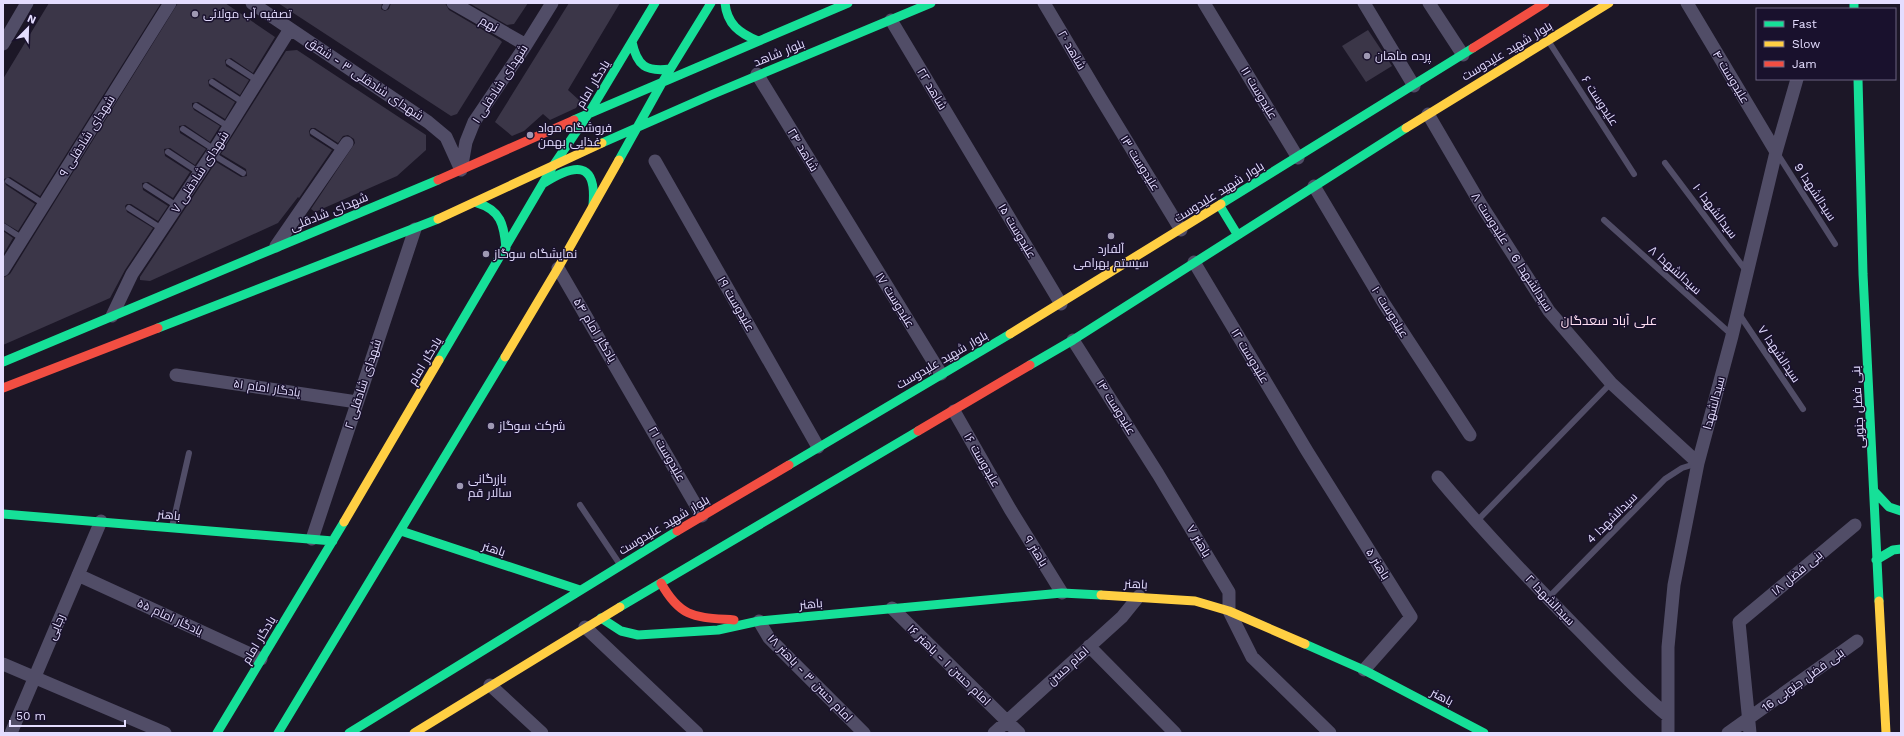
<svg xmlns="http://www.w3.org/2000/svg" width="1904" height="736" viewBox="0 0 1904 736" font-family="'Work Sans',Cairo,sans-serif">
<rect width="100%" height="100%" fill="#1c1727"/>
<path fill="#3b3648" d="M49,3h112l-121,193 -30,-19 -6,2 2,6 29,19 -17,27 -15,-9v-143z
M178,3h47l50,34 -22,36 -22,-15 -6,2 1,6 23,14 -9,15 -26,-17 -6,2 1,6 26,16 -10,17 -27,-17 -6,1v3l2,4 26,16 -10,16 -25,-17 -6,1 1,7 26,16 -11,16 -25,-17 -6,1 1,7 25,16 -17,26 -25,-16 -6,1 1,7 25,16 -10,15 -27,-17h-4l-2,2 2,6 26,16 -28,42 -15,28 -107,47v-67l7,-4z
M278,3h104l-1,6 4,2 4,-2 2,-6h54l4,7 51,30 2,2 -45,72 -6,2z
M469,3h59l-14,21 -7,1z
M569,3h51l-52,87 12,11 -4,7 -26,12 -7,-6 -19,17 -12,5 -17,-14z
M1368,30l24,36 -26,16 -24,-36z
M297,50l129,85v15l-29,26 -82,36 -4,-3 44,-66 -1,-4 -6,-4 -5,1 -5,7 -23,-15h-4l-2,3 1,5 22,14 -33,48 -1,-1 -20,26 -128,58 -10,-1v-3l76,-115 25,15 6,-1 -1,-7 -25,-15 65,-103z
M3,231l10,7 -10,17z"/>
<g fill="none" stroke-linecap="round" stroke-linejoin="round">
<path stroke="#514d67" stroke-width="6" d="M385,7l2,-4
M1549,42l85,132
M229,62l29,19
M212,82l32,21
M196,106l33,21
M183,129l32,21
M313,132l29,19
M168,152l32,21
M1777,153l58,91
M212,154l31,19
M1665,163l82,109
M8,181l36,23
M146,186l31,20
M129,208l33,21
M1604,220l128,115
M3,226l20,13
M1739,314l64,95
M580,505l39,58
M1476,522l135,-139
M172,527l17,-74
M1548,598l117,-119 17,-11 16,-5"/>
<path stroke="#514d67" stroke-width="13" d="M252,3l176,119 18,15 15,33
M453,3l73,42
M1044,3l56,94 81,133
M1204,3l94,155
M1364,3l50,83
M1429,3l34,52
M1687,3l89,149
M891,20l170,284
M3,44l24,-41
M757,74l184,300
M1428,114l52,89 69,108 62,72 87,80
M655,161l163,286
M461,170l5,-28 8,-20 52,-77 26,-42
M1314,186l69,116 87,133
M276,246l71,-103
M1194,262l113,189 104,166 -47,53
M558,268l144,248
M3,270l167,-267
M112,316l20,-42 80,-120 78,-125
M1073,340l85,134 71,118v19l23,46 78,76
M176,375l181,27
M954,411l56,98 52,84
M1438,477c43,52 89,100 136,148 31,31 60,63 94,91
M312,539l103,-310
M78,575l183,84
M892,608l127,125
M759,621l10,17 95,95
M585,627l112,106
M1089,646l86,87
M3,664l162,69
M490,685l52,48
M11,733l90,-212
M994,733l128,-116 17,-21
M1668,733v-86l6,-62 24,-122 34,-127 44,-184 21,-73
M1728,733l129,-92
M1750,733l-11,-111 116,-97"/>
<path stroke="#16e098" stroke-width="9" d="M725,3c2,21 14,30 33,38
M1854,3v6
M632,42c5,24 14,30 38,27
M1858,79l5,195 16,327
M574,120l274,-117
M602,143l109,-48 220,-92
M619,160l44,-79 48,-78
M544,183c30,-19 53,-23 49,22
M477,203c24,7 27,22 29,45
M1221,204l252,-156
M1220,206l17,28
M158,328l280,-109
M439,360l114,-194 36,-53 66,-110
M3,362l435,-182
M1030,365l43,-25 333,-212
M789,465l221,-131
M1874,491l15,16 12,4
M3,514l330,27
M401,531l179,59
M1876,560l17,-10 8,-1
M620,607l298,-176
M601,618l20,13 17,4 80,-5 41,-9 303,-28 39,2
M1305,644l59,26 120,63
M217,733l127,-211
M278,733l227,-376
M349,733l328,-202"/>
<path stroke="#ffcf43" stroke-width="9" d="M1406,128l203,-125
M438,219l164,-76
M1010,334l211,-130
M505,357l53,-89 61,-108
M344,522l95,-162
M1101,595l94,6 34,10 76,33
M1879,601l7,132
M414,733l206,-126"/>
<path stroke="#f24e42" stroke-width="9" d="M1473,48l72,-45
M438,180l136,-60
M3,388l155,-60
M918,431l112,-66
M677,531l112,-66
M661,583c20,36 35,34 73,37"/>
</g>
<g fill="#9e98b3" stroke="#19112d" stroke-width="1.5">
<circle cx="195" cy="14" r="4"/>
<circle cx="1367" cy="56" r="4"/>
<circle cx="530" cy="135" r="4"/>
<circle cx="1111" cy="236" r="4"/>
<circle cx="486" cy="254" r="4"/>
<circle cx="491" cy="426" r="4"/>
<circle cx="460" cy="486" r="4"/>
</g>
<g text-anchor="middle" stroke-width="3" stroke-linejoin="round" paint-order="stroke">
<g font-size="12" fill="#e4ddff" stroke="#19112d" text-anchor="start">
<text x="203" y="18">تصفیه آب مولائی</text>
<text x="1375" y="60">پرده ماهان</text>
<text x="538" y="132">فروشگاه مواد<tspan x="538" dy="14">غذایی بهمن</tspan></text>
<text x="1111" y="253" text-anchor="middle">آلفارد<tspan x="1111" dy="14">سیستم بهرامی</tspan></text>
<text x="494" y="258">نمایشگاه سوگاز</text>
<text x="499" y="430">شرکت سوگاز</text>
<text x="468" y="483">بازرگانی<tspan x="468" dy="14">سالار قم</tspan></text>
</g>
<g font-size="12" fill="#e4ddff" stroke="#19112d">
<text transform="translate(489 24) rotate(30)" y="4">نهم</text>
<text transform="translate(1072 50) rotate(60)" y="4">شاهد ۲۰</text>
<text transform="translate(1507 51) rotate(-31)" y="4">بلوار شهید علیدوست</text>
<text transform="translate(779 53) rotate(-22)" y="4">بلوار شاهد</text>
<text transform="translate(1731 77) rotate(59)" y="4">علیدوست ۴</text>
<text transform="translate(365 79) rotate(34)" y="4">شهدای شادقلی ۳ - شفق</text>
<text transform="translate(500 84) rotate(-57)" y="4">شهدای شادقلی ۱</text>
<text transform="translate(593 84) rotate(-59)" y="4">یادگار امام</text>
<text transform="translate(932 89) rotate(59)" y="4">شاهد ۲۲</text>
<text transform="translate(1259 93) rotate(59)" y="4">علیدوست ۱۱</text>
<text transform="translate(1600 101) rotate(57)" y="4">علیدوست ۶</text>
<text transform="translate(87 136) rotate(-58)" y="4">شهدای شادقلی ۹</text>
<text transform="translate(803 150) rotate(59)" y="4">شاهد ۲۴</text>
<text transform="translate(1140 163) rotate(58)" y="4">علیدوست ۱۳</text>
<text transform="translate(200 172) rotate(-57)" y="4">شهدای شادقلی ۷</text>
<text transform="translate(1219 192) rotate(-32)" y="4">بلوار شهید علیدوست</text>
<text transform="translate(1815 192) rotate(57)" y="4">سیدالشهدا 9</text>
<text transform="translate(1715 211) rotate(53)" y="4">سیدالشهدا ۱۰</text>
<text transform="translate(329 212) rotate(-22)" y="4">شهدای شادقلی</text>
<text transform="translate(1017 231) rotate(59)" y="4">علیدوست ۱۵</text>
<text transform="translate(1512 252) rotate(57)" y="4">سیدالشهدا 6 - علیدوست ۸</text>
<text transform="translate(1675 270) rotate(42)" y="4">سیدالشهدا ۸</text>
<text transform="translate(895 300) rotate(58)" y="4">علیدوست ۱۷</text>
<text transform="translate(736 304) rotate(60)" y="4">علیدوست ۱۹</text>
<text transform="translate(1390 312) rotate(58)" y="4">عیلدوست ۱۰</text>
<text transform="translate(595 330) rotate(59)" y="4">یادگار امام ۵۴</text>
<text transform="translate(1779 354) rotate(56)" y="4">سیدالشهدا ۷</text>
<text transform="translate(1250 356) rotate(59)" y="4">علیدوست ۱۲</text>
<text transform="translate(942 360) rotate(-30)" y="4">بلوار شهید علیدوست</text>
<text transform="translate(425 361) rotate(-59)" y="4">یادگار امام</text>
<text transform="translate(363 384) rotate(-72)" y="4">شهدای شادقلی ۲</text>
<text transform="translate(267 388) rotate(8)" y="4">یادگار امام ۵۱</text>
<text transform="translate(1714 403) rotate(-75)" y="4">سیدالشهدا</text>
<text transform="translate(1116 407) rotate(58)" y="4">علیدوست ۱۴</text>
<text transform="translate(1858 407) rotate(-93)" y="4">بنی فضل جنوبی</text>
<text transform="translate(667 454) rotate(60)" y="4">علیدوست ۲۱</text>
<text transform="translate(982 460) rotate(60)" y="4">علیدوست ۱۶</text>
<text transform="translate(169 515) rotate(5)" y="4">باهنر</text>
<text transform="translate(1612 518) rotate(-45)" y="4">سیدالشهدا 4</text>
<text transform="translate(664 525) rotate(-31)" y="4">بلوار شهید علیدوست</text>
<text transform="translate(1199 541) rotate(59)" y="4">باهنر ۷</text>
<text transform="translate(494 549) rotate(18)" y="4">باهنر</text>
<text transform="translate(1036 551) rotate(58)" y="4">باهنر ۹</text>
<text transform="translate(1378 564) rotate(58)" y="4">باهنر ۵</text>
<text transform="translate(1797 573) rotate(-40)" y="4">بنی فضل ۱۸</text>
<text transform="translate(1136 584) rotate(3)" y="4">باهنر</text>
<text transform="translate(1550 600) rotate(46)" y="4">سیدالشهدا ۲</text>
<text transform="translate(811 604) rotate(-5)" y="4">باهنر</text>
<text transform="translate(170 617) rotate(25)" y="4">یادگار امام ۵۵</text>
<text transform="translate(56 627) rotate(-67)" y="4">رجایی</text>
<text transform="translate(259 640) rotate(-59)" y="4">یادگار امام</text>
<text transform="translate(949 665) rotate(44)" y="4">امام حسن ۱ - باهنر ۱۶</text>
<text transform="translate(1068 666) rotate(-42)" y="4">امام حسن</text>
<text transform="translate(810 678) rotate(46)" y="4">امام حسن ۳ - باهنر ۱۸</text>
<text transform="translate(1803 680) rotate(-36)" y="4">بنی فضل جنوبی 16</text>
<text transform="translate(1442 697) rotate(28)" y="4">باهنر</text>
</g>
<g font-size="13" fill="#ffdff1" stroke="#19112d">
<text x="1609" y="325">علی آباد سعدگان</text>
</g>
</g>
<rect width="1904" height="736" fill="none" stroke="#e4ddff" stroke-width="8"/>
<rect x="1756" y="8" width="140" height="72" fill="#19112d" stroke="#6a6381"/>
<rect x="1764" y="21" width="20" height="6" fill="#16e098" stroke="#6a6381"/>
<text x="1792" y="28" font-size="12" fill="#e4ddff">Fast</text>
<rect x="1764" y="41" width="20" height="6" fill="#ffcf43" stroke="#6a6381"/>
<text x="1792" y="48" font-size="12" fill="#e4ddff">Slow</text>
<rect x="1764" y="61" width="20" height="6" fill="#f24e42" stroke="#6a6381"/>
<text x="1792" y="68" font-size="12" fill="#e4ddff">Jam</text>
<g transform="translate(28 28) rotate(23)" stroke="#19112d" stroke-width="3" paint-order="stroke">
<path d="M0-3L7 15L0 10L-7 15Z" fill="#e4ddff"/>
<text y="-6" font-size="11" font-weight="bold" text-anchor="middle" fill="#e4ddff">N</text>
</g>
<path d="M10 720v6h115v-6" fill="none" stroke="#e4ddff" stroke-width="2"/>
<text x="16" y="720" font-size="12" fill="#e4ddff" stroke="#19112d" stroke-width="3" paint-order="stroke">50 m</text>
</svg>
